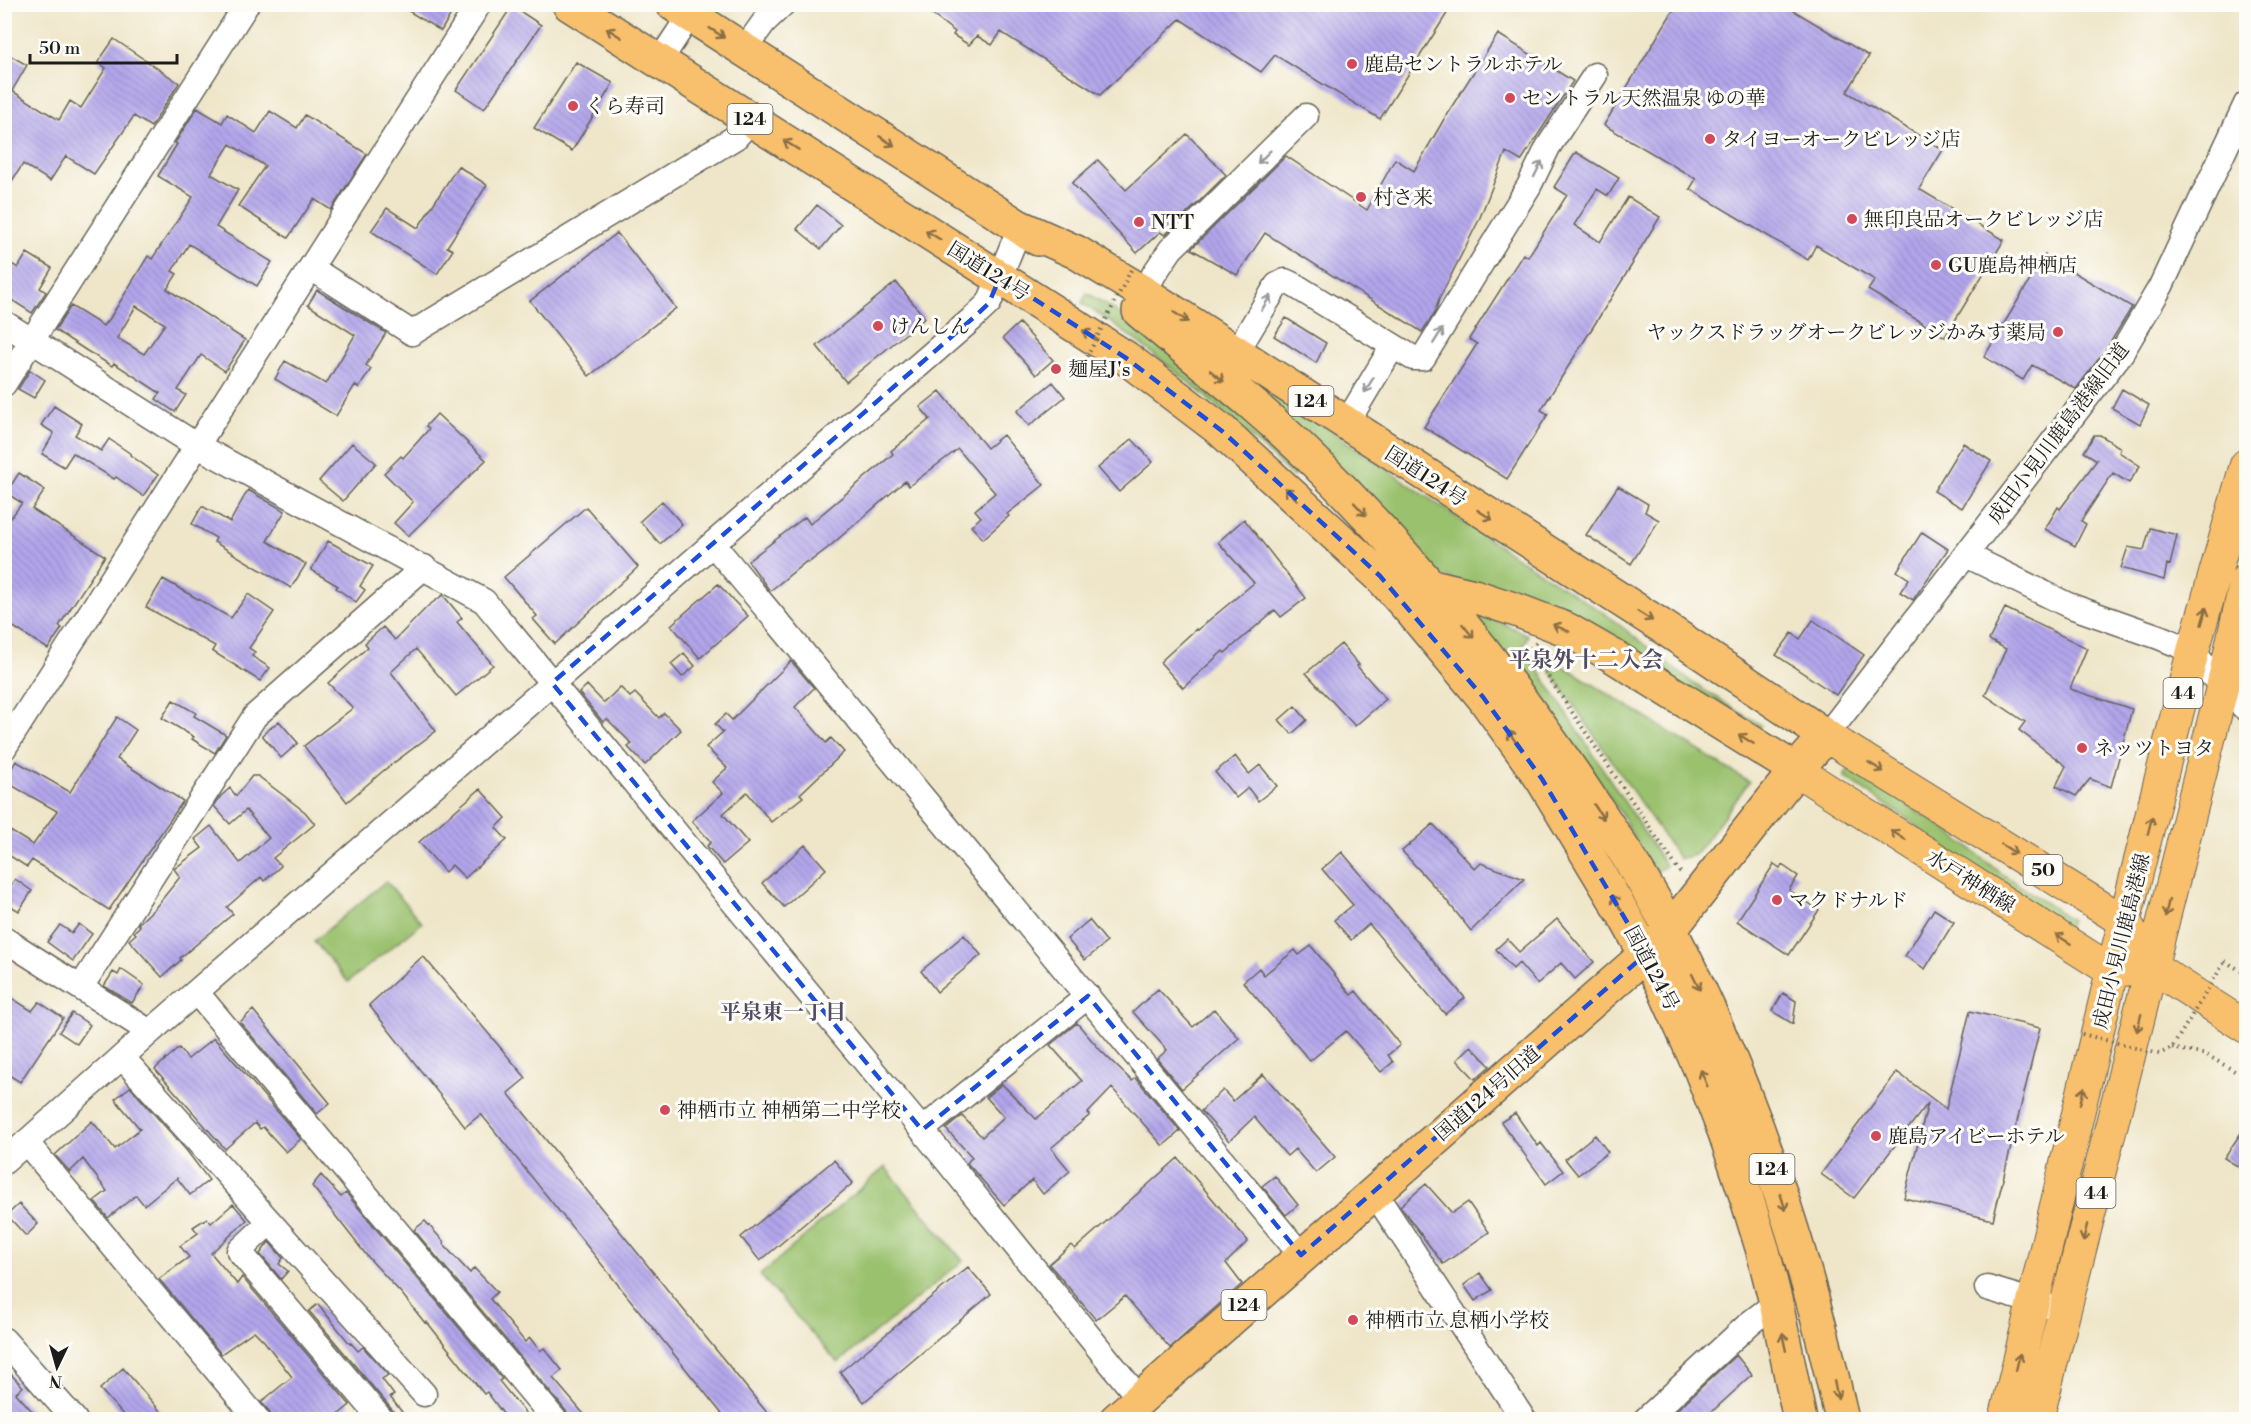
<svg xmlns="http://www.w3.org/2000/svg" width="2251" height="1424" viewBox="0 0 2251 1424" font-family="'Libre Bodoni','Noto Serif JP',serif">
<defs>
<pattern id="building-back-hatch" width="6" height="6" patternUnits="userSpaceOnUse" patternTransform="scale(1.5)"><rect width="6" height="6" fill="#b2a5ea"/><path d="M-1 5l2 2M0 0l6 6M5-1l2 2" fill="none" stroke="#988dc8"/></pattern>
</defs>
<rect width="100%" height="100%" fill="#fdfcf7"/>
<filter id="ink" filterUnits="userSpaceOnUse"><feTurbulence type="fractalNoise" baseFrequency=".0167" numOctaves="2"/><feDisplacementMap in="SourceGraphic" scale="12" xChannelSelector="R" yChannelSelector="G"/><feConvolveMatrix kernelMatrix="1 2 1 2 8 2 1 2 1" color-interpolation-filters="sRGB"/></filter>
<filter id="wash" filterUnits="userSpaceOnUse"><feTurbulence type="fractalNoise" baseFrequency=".008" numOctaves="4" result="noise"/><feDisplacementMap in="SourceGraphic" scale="24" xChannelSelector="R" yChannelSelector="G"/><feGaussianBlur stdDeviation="1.35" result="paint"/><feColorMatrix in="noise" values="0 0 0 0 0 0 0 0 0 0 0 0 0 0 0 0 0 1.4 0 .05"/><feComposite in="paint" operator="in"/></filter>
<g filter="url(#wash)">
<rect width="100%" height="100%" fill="#efe6c9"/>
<path fill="#9ac16d" stroke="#5b6e44" stroke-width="1.5" d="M1087,293l29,18 92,69 93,89 -8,8c-67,-64 -132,-123 -211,-174z
M1252,377l247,169 108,69 87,69 67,41 -3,9 -318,-160 -193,-190z
M1472,609l56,26 -5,11 143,220 -15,8c-10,-20 -19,-42 -31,-62 -45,-70 -97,-134 -150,-199z
M1543,653l206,129 -54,73 -16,4 -139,-203z
M1848,770h6l93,60 51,41 73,49 -4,9 -100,-61 -61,-50 -62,-41z
M386,881l36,42 -74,59 -34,-41z
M885,1167l78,94 -125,102 -78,-88z"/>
<g id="blocks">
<path fill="url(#building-back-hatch)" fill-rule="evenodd" d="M397,4h60l-16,27z
M918,4h535l-73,115 -105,-64 -14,17 -81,-53 -80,76 -99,-63 -9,13 -15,-9 -8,9 -16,-10 2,-3z
M1677,4h106l86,52 -22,36 96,58 -24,39 85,51 -59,97 -77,-47 7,-10 -59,-35 -8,15 -118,-71 6,-10 -92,-54z
M512,6l29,19 -57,84 -28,-19z
M1498,34l75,47 -52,80 -15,-9 -27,68 -40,79 -4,13 -13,20 -157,-99 -28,42 -46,-26 95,-93 81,54 28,-51 19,12 33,-57z
M114,39l65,44 -28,44 -17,-11 -40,58 -28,-18 -16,25 -27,-17 -19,29v-141l23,13 -15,26 47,29 11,-19 11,7 25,-40 -8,-6z
M576,62l37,21 -41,68 -38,-23z
M197,108l25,15 5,-9 29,19 14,-22 27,17 8,-13 62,39 -36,56 -17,-11 -26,39 -50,-32 27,-40 -35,-22 -19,30 27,16 -22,37 56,35 -15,24 -68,-42 -17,27 5,3 -10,15 78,51 -20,31 -24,-16 -23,35 8,5 -11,17 -19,-13 4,-6 -46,-30 -2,3 -25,-15 -32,-21 16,-24 32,20 3,-4 1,1 41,-67 4,3 41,-62 -35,-21 19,-32 -2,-1zM136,306l29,18 -21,30 -27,-16z
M1187,134l39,41 -61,60 -5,-3 -23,21 -65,-70 26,-23 28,30z
M1576,152l43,26 -11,18 -11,-7 -23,36 26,17 28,-45 32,20 -28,45 1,1 -92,147 7,4 -41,65 -83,-52 53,-83 -8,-5 54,-85 5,3 39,-62 -13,-8z
M458,166l29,19 -40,62 6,3 -16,24 -66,-43 16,-23 31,20z
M817,205l24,20 -20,24 -24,-20z
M617,233l59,75 -87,68 -59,-75z
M27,253l25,15 -12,20 6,4 -14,21 -28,-18v-36l14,9z
M2045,255l87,52 -25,41 -31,41 -44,-24 -9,15 -39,-23z
M896,282l29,36 -79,64 -29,-36z
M317,290l69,43 -20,32 5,4 -12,19 -4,-3 -19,31 -61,-37 10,-18 41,23 29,-49 -47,-30z
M1286,318l40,25 -10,20 -42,-27z
M1019,323l34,37 -17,15 -33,-37z
M30,370l15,10 -11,18 -16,-9z
M1053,382l12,15 -36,29 -12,-15z
M2122,389l27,16 -9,19 -28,-16z
M940,391l47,57 16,-13 41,50 -37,29 2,2 -26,23 -12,-13 10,-9 -6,-7 20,-17 -37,-44 -49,37 -4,-5 -76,66 -21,16 -1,-2 -37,30 -22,-30 57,-44 5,7 83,-70 -2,-3 39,-32 -10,-12z
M54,406l28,18 -7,11 26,16 8,-12 22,15 -1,1 28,20 -15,21 -27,-19 -2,2 -41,-26 -9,14 -22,-13 12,-21 -13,-8z
M437,414l49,46 -78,76 -14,-13 19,-21 -29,-29 17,-17 2,2 26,-29 -3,-3z
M2094,435h6l21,13 -2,4 21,14 -11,17 -16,-10 -32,48 5,3 -11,22 -30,-17 13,-22 2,2 37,-49 -13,-8z
M1132,439l21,23 -34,30 -21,-24z
M352,443l24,20 -33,38 -24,-20z
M1963,443l28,18 -29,47 -28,-17z
M19,473l26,17 -13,19 73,47 -46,70 3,2 -14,21 -44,-28v-94l18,-24 -16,-10z
M1618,486l30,18 -3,8 14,8 -28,44 -45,-29z
M248,490l37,21 -18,30 39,23 -15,24 -77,-46 2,-4 -24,-14 10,-18 28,16z
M662,501l20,23 -22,20 -20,-23z
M586,507l52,60 -83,77 -22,-25 4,-3 -33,-39z
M1244,519l62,79 -25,19 -6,-7 -50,43 -2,-2 -40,37 -23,-26 36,-33 1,1 57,-47 -36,-41z
M2150,528l27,7 -7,30 -3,-1 -3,16 -43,-12 7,-21 16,3z
M1922,532l26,17 -35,51 -13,-8 9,-13 -12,-8z
M328,541l45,25 -13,20 5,4 -9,12 -20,-14 2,-2 -27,-16z
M163,579l68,39 17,-24 26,18 -25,36 6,4 -3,4 18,12 -10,13 -48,-30 3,-5 -69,-39z
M718,584l30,32 -48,42 -29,-33z
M443,595l19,23 -5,4 36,43 -37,31 -40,-47 -25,23 45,59 -53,40 -36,31 -43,-56 49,-38 -25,-25 40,-36 -3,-4 18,-16 12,13 33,-34z
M2005,608l82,40 -17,41 62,20 -21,78 -21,-8 -14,17 -20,-10 10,-20 -47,-36 6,-8 -40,-27 21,-46 -17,-9z
M1813,620l51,35 -28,40 -60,-40 16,-22 8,6z
M1341,644l18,21 -2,1 29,33 -31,27 -49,-53z
M684,653l11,13 -13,11 -11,-13z
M791,661l23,27 -19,19 31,36 5,-5 13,14 -44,42 3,3 -32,25 -24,-30 -24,22 25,29 -25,21 -16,-18 4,-4 -19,-21 31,-28 -11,-11 15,-14 -21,-21 17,-15 -8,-8 11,-10 6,6z
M587,685l17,18 16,-16 10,10 5,-4 24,25 5,-5 17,17 -36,35 -17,-18 4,-3 -25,-25 -4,3 -24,-29z
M173,700l23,13 -2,3 32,19 -11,18 -23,-14 2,-2 -32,-19z
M1295,706l12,14 -15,14 -13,-14z
M117,717l19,13 -19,29 66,42 -74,109 -77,-50 -5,7 -23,-15v-25l29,18 24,-34 -53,-30 12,-20 54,31z
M279,721l19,22 -17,15 -19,-23z
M1235,756l14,18 11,-9 17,21 -19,15 -10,-13 -12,10 -21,-26z
M252,776h6l47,36 10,12 -42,34 8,8 -17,15 -3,-4 -34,30 6,7 -53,44 1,2 -19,17 -33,-37 7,-6 -2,-2 6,-6 -2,-2 2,-2 15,-14 25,-31 -6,-8 28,-21 -7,-9 16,-13 29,37 29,-25 -23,-28 -16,14 -16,-18 7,-10 9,-8 6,8z
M480,789l26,29 -10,10 11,12 -42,38 -13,-13 -7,7 -26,-30z
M1433,824l42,45 6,-6 43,16 -53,52 -28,-35 -41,-45z
M805,845l21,24 -42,38 -22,-24z
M1342,852l123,146 -20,16 -76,-90 -18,16 -17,-20 19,-15 -31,-36z
M1774,864l6,4 2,-3 16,11 -9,14 30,20 -30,45 -52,-34z
M15,879l17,12 -13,20 -15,-9v-7z
M1934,909l20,13 -29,47 -20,-13z
M1557,919l37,43 -19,17 -14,-16 -24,21 -18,-21 -6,6 -17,-20 11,-10 12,13z
M1089,920l18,22 -22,18 -18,-21z
M79,924l13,10 -19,27 -26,-19 13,-17 12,8z
M964,935l17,20 -44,37 -16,-21z
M1311,946l40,49 5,-4 44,54 -12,10 5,7 -12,10 -35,-41 -36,30 -67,-79 16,-14 5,7 31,-25 4,5z
M423,956l103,122 -18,15 264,326h-46l-245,-305 -16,13 -96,-122z
M121,969l23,16 -12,18 -28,-17 9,-14 5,3z
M1158,989l35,38 21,-18 25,29 -57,51 -25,-30 10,-9 -34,-38z
M4,993l28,18 7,-9 24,16 -43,64 -16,-10z
M1783,993l13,8 -3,23 -21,-13z
M253,1010l77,93 -13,11 -77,-92z
M1970,1011l70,17 -47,192 -89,-22 24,-95 -74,95 -33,-24 76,-102 49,37z
M72,1013l18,12 -13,19 -18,-12z
M1077,1023l23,27 32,31 4,-3 44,53 -17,15 -51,-58 -24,25 2,2 -39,33 19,23 -27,23 -11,-14 -28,25 -37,-42 5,-6 -26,-28 16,-13 20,21 22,-20 -18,-20 16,-13 34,35 46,-38 -32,-36z
M214,1038l87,101 -15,13 -23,-25 -3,2 -5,-6 -30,26 -70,-80 24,-21 9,11z
M1471,1046l19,20 -15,13 -18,-19z
M1263,1074l72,83 -19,16 -21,-24 -8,7 -33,-39 -25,24 -28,-30 22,-21 10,11z
M130,1087l56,63 23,30 -19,15 -13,-17 -33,27 -8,-10 -28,23 -14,-17 13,-10 -24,-32 -13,13 -15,-17 37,-34 23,28 25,-20 -25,-30z
M1515,1113l23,33 3,-3 22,28 -17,13 -45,-62z
M2247,1124v48l-23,-14z
M1595,1135l13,17 -30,23 -13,-16z
M1178,1158l70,83 -22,22 16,21 -72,64 -45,-52 -29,24 -47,-56 22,-19 4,4z
M834,1160l19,23 -93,78 -19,-24z
M321,1175l20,22 5,-4 156,186 -3,2 31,38h-23l-20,-27 -3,2 -57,-72 -2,1 -23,-29 -35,-38 -55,-70z
M1275,1176l23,29 -12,10 -24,-29z
M1426,1184l26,29 16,-11 21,30 -46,32 -43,-58z
M19,1204l19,20 -12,12 -19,-21z
M233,1204l14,16 -36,33 26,31 5,-7 108,128 -17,14h-61l-3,-8 -8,-9 31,-25 -28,-36 -10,-10 -33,23 -62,-75 30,-22 -9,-11 18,-13 -5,-6 14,-9 4,5z
M425,1221l19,21 -1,2 27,29 4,-5 23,24 -7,7 35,43 5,-4 10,13 4,-3 18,22 -9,8 35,41h-19l-3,-8 -152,-181z
M269,1242l14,16 -4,6 9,7 -7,8 -21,-25z
M968,1267l23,27 -127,108 -24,-30z
M1480,1273l12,17 -17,11 -11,-16z
M318,1304l32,40 1,-1 7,8 5,-4 25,28 -6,4 12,16 -4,2 12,15 -6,5 -3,-6 -84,-100z
M1736,1355l16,20 -48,44h-37z
M4,1367l19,20 -7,6 23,26h-35z
M123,1368l44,51h-40l-27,-30z"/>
</g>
</g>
<g filter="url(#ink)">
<use href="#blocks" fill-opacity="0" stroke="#666359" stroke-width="1.5"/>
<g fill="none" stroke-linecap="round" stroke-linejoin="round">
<g stroke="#666359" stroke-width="27">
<path id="minor" d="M744,50l20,-28 19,-18
M659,62l38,-58
M311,268l101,65 324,-196 15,-17
M1138,306l16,-32 17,-25 135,-133
M4,323l192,122 288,156 438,529 217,268
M1236,353l41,-68 8,-4 9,4 119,73h10l106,-172 19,-39 47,-72
M4,384l243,-380
M1346,424l47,-78
M713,544l588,711
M1966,555l102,50 91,32 34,14 29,37 24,21
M1826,736l296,-384 39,-66 85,-182
M4,748l475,-744
M4,939l146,93
M81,987l174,-271 169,-149
M197,993l358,427
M122,1057l302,337
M922,1130l166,-134
M26,1142l232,278
M4,1162l146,-130 822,-713 17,-16 31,-76
M1374,1192l150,228
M270,1222l-31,29 143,169
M1987,1288l61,18
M4,1340l71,80
M1645,1420l105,-97 26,-20"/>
</g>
<g stroke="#666359" stroke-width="34">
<path id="major" d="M1826,736l299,186 28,45 93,60
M1796,770l316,201 20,-2
M2005,1420l107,-449 81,-320 53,-186
M2037,1420l185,-732 24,-108"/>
</g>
<g stroke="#666359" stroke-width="36">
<path id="highway" d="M569,4l557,354 96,73 158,145 32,36 71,85 59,82 82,136 38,69 39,87 24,62 22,66 16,52 13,52 24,117
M673,4l365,235
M1020,227l56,25 68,41 519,334 163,109 -30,34 -126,160 -24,24 -530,466
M1139,311c58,49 120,95 174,149 98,96 185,203 262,316 34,51 68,101 96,155 79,154 134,319 171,489
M1424,584l50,12 45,15 49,19 45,26 183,114"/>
</g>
<path stroke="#666359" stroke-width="4" stroke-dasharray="1.5 4.5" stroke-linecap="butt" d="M1536,643l-6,7 152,225
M2225,961l21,13
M2172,1048l35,7 31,18"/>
<use href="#minor" stroke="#fff" stroke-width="24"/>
<use href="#major" stroke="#f8bf6c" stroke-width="32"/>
<use href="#highway" stroke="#f8bf6c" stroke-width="33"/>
<path stroke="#666359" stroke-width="4" stroke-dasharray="1.5 4.5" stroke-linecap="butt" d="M1087,357l46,-91
M2082,1034l77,20 13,-6 53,-87"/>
</g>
<defs><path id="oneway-shaft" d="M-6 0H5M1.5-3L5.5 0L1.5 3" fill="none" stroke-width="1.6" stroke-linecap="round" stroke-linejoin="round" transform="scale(1.5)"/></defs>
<g stroke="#8a6e44">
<use href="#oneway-shaft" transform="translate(614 33) rotate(-148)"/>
<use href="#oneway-shaft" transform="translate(717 33) rotate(33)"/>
<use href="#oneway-shaft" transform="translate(887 141) rotate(32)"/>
<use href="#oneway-shaft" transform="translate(791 145) rotate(-148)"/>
<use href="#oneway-shaft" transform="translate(933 235) rotate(-148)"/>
<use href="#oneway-shaft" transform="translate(1181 317) rotate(33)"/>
<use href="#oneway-shaft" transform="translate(1090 335) rotate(-147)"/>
<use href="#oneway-shaft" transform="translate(1217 376) rotate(39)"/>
<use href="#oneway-shaft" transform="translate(1291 494) rotate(-137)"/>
<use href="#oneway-shaft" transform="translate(1360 509) rotate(47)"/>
<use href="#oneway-shaft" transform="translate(1485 515) rotate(33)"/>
<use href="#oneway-shaft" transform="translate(1645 616) rotate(32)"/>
<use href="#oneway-shaft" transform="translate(2204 616) rotate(-74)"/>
<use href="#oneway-shaft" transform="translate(1561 628) rotate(-157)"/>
<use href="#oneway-shaft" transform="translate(1468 631) rotate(51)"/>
<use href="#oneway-shaft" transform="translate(1513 738) rotate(-126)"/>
<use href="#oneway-shaft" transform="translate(1746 739) rotate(-148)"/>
<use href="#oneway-shaft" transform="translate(1876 767) rotate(32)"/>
<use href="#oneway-shaft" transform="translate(1599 812) rotate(56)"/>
<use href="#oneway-shaft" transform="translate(2150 825) rotate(-76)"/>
<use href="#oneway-shaft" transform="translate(1898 835) rotate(-148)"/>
<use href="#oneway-shaft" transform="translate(2009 849) rotate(32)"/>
<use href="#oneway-shaft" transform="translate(1617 903) rotate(-121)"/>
<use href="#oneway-shaft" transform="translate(2167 908) rotate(103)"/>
<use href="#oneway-shaft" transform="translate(2063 939) rotate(-148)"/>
<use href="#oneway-shaft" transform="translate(1696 982) rotate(64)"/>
<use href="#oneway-shaft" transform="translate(2139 1023) rotate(104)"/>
<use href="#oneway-shaft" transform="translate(1704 1078) rotate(-112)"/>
<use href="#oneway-shaft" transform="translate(2082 1096) rotate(-76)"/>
<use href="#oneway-shaft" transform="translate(1783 1202) rotate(72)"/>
<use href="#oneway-shaft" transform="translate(2085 1233) rotate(104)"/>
<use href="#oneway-shaft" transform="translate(1784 1342) rotate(-102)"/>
<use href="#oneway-shaft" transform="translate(2018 1362) rotate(-77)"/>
<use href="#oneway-shaft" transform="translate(1836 1390) rotate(78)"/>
</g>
<g stroke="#999">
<use href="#oneway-shaft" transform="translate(1264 157) rotate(135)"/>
<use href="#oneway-shaft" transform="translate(1538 169) rotate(-64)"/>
<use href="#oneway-shaft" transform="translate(1266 303) rotate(-59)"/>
<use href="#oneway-shaft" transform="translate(1438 336) rotate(-58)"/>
<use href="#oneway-shaft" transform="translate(1369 385) rotate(121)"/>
</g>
</g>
<path fill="none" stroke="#1d4ed8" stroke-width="4.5" stroke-dasharray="12 8" stroke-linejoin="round" d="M1000,277l126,81 96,73 158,145 103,121 59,82 104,175 -345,301 -213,-259 -166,134 -370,-447 420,-364 17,-16z"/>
<g fill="#d1495b" stroke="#fdfcf7" stroke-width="2">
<circle cx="1352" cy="64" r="6"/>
<circle cx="1510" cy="98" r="6"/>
<circle cx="573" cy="106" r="6"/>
<circle cx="1710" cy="139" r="6"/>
<circle cx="1361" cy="197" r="6"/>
<circle cx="1852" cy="219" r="6"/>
<circle cx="1139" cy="222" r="6"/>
<circle cx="1936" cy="265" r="6"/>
<circle cx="878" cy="326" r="6"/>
<circle cx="2058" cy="332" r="6"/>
<circle cx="1056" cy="369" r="6"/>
<circle cx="2082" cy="748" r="6"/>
<circle cx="1777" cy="900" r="6"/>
<circle cx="665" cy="1110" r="6"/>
<circle cx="1876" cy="1136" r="6"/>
<circle cx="1353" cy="1320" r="6"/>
</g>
<g text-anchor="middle" stroke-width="6" stroke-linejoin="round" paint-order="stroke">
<g fill="#fdfcf7" stroke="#605f5e" stroke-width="1.5">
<rect x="727.5" y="104" width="45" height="30" rx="4.5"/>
<rect x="1288.5" y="386" width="45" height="30" rx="4.5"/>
<rect x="2163.5" y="678" width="39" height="30" rx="4.5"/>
<rect x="2023.5" y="855" width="39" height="30" rx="4.5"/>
<rect x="1749.5" y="1154" width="45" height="30" rx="4.5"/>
<rect x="2076.5" y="1178" width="39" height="30" rx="4.5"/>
<rect x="1221.5" y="1290" width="45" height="30" rx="4.5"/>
</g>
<g font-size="18" font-weight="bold" fill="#1c1c1c">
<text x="750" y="125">124</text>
<text x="1311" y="407">124</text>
<text x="2183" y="699">44</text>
<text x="2043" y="876">50</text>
<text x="1772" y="1175">124</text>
<text x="2096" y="1199">44</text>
<text x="1244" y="1311">124</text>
</g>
<g font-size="20" fill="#1c1c1c" stroke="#fdfcf7" text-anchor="start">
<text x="1364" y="71">鹿島セントラルホテル</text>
<text x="1522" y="105">セントラル天然温泉 ゆの華</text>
<text x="585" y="113">くら寿司</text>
<text x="1722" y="146">タイヨーオークビレッジ店</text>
<text x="1373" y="204">村さ来</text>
<text x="1864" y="226">無印良品オークビレッジ店</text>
<text x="1151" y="229">NTT</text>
<text x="1948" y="272">GU鹿島神栖店</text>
<text x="890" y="333">けんしん</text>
<text x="2046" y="339" text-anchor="end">ヤックスドラッグオークビレッジかみす薬局</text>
<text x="1068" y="376">麺屋J's</text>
<text x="2094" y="755">ネッツトヨタ</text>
<text x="1789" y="907">マクドナルド</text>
<text x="677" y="1117">神栖市立 神栖第二中学校</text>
<text x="1888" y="1143">鹿島アイビーホテル</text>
<text x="1365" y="1327">神栖市立 息栖小学校</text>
</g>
<g font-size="20" fill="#1c1c1c" stroke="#fdfcf7">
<text transform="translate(989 271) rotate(32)" y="7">国道124号</text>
<text transform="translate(2058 433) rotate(-53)" y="7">成田小見川鹿島港線旧道</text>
<text transform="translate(1426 476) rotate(33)" y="7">国道124号</text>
<text transform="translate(1971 881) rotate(32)" y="7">水戸神栖線</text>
<text transform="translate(2121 941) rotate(-76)" y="7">成田小見川鹿島港線</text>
<text transform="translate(1652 968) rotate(62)" y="7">国道124号</text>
<text transform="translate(1487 1093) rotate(-41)" y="7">国道124号旧道</text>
</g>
<g font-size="21" font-weight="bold" fill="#504c64" stroke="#fdfcf7">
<text x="783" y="1019">平泉東一丁目</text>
</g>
<g font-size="22" font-weight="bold" fill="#504c64" stroke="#fdfcf7">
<text x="1586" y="667">平泉外十二入会</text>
</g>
</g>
<rect width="2251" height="1424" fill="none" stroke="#fdfcf7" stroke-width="24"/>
<g transform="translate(57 1367) rotate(185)" stroke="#fdfcf7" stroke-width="4.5" paint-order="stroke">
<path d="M0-4.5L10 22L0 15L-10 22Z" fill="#1c1c1c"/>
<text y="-9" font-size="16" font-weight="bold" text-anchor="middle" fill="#1c1c1c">N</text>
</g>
<path d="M30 54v9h147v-9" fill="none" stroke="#1c1c1c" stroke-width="3"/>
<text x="39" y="54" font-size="18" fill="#1c1c1c" stroke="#fdfcf7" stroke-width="4.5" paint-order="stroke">50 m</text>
</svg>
